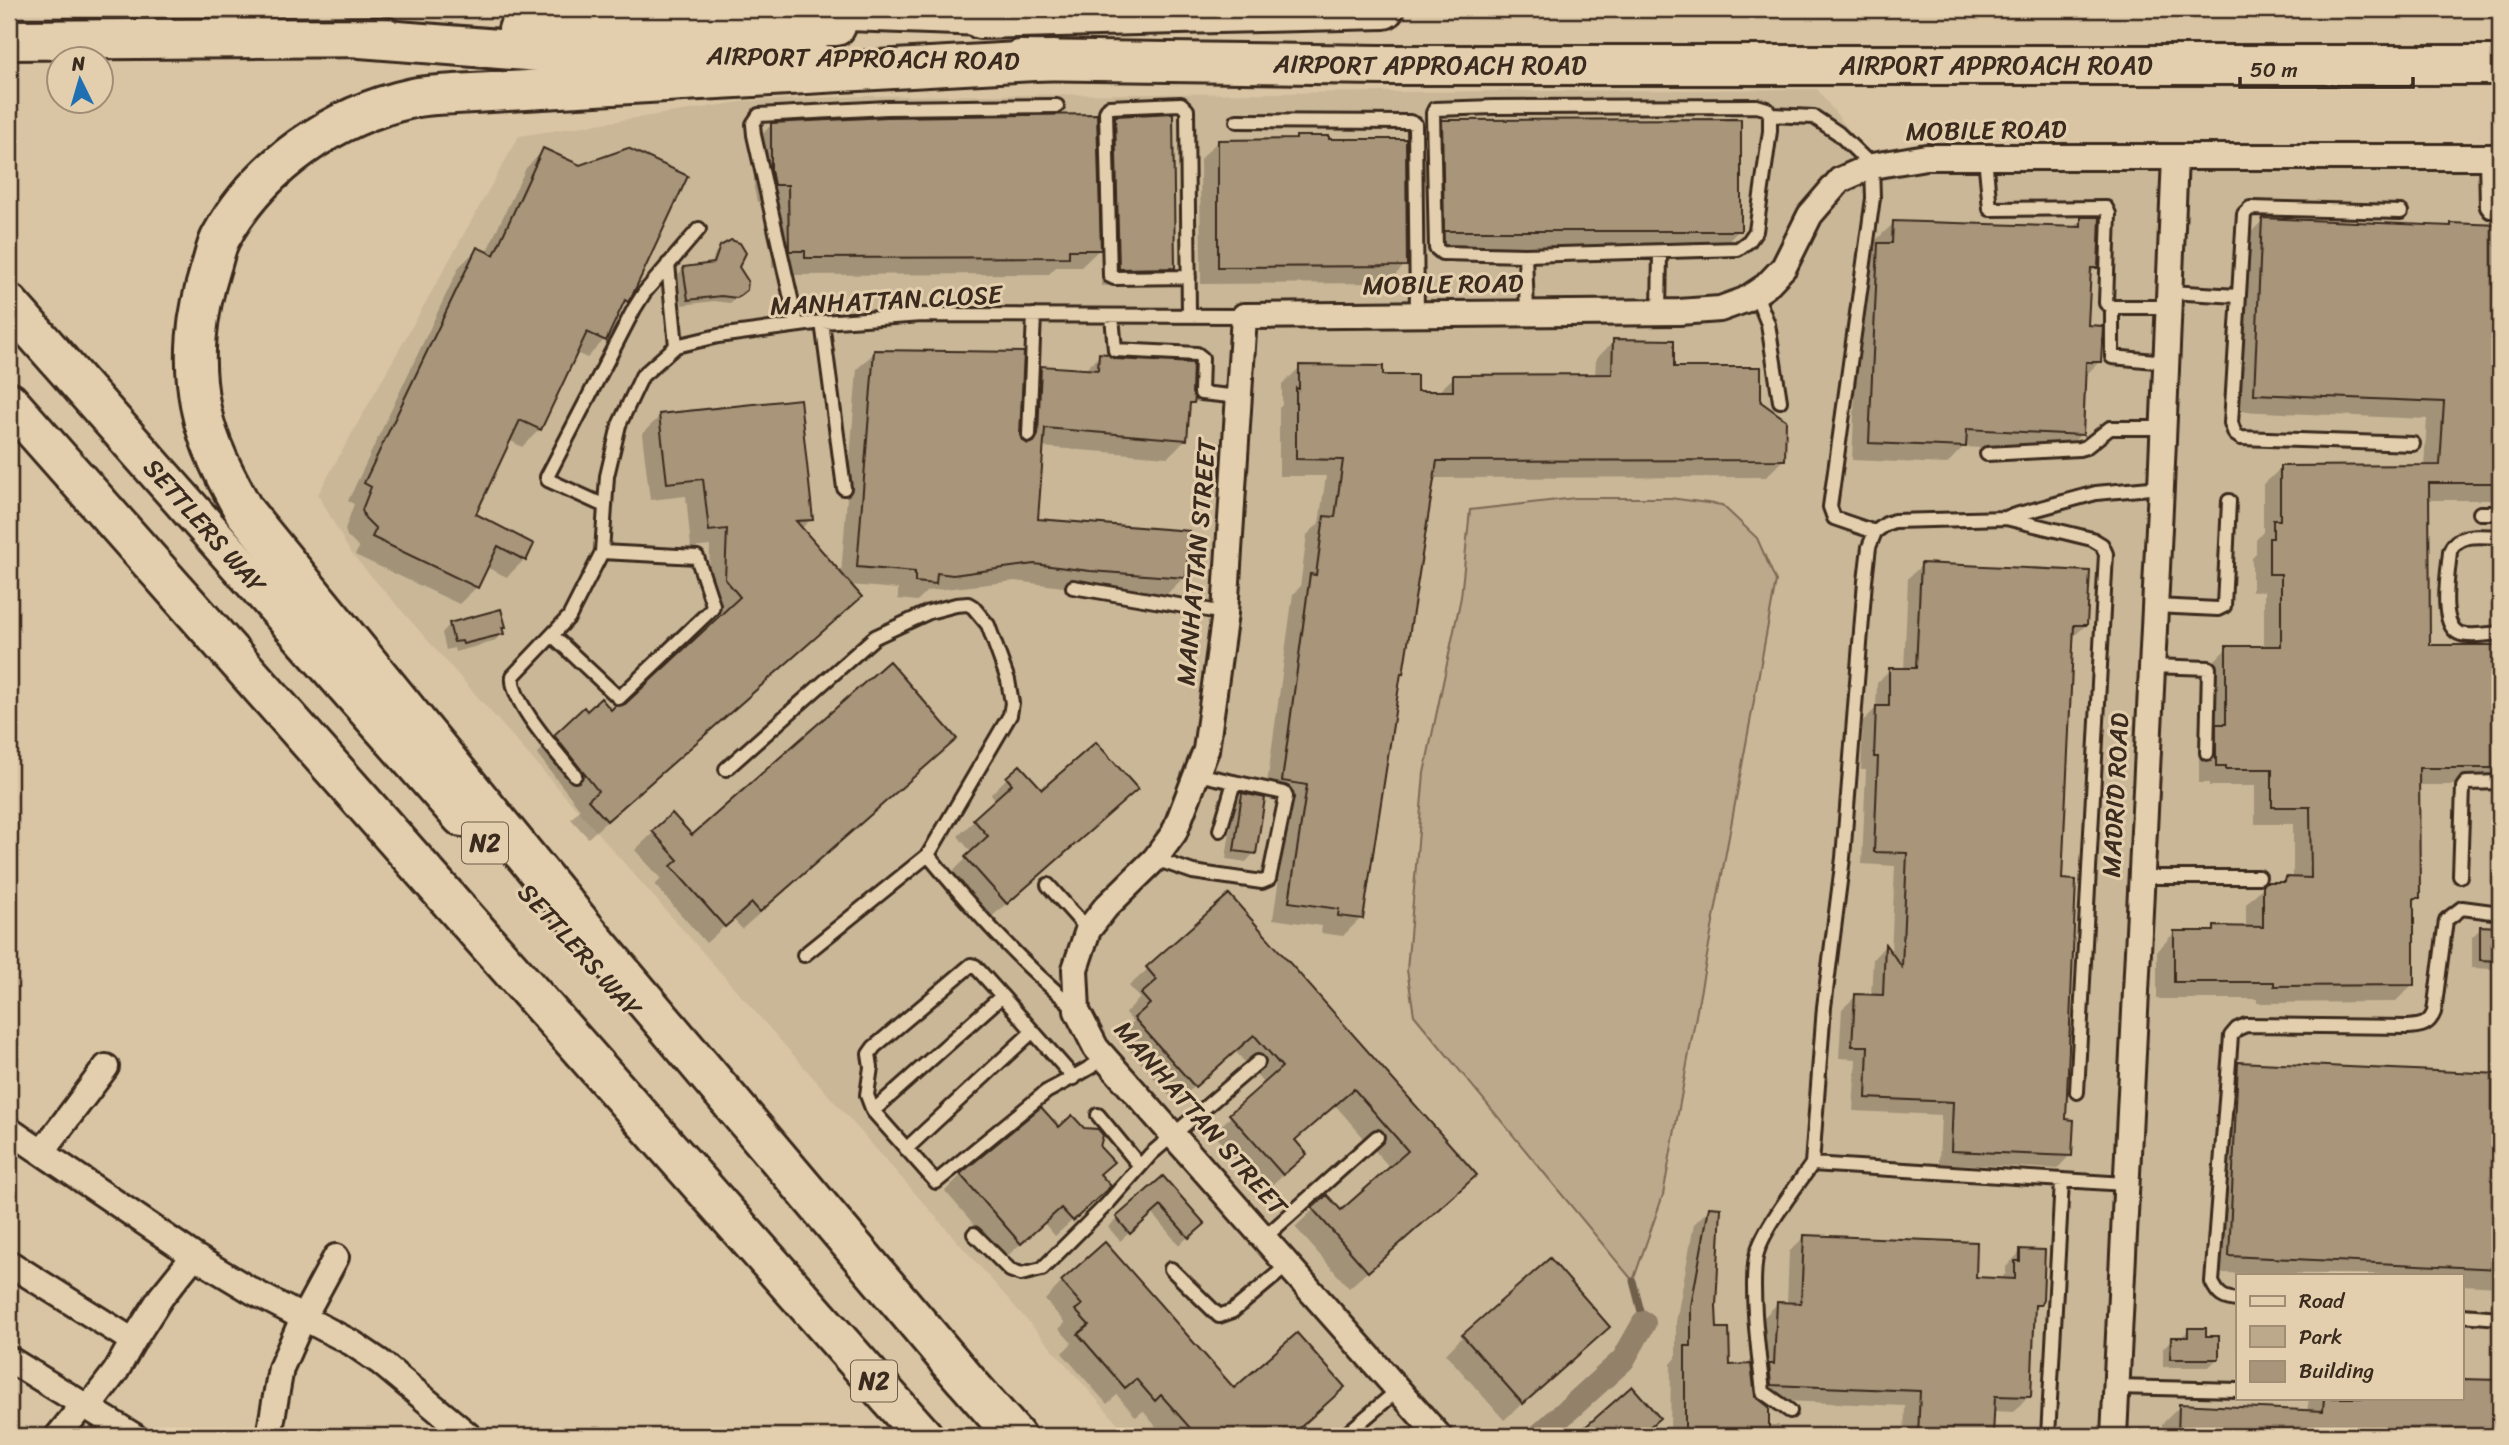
<svg xmlns="http://www.w3.org/2000/svg" width="2509" height="1445" viewBox="0 0 2509 1445" font-family="Sriracha,sans-serif">
<rect width="100%" height="100%" fill="#d9c5a4"/>
<filter id="ink" filterUnits="userSpaceOnUse"><feTurbulence type="fractalNoise" baseFrequency=".0143" numOctaves="2"/><feDisplacementMap in="SourceGraphic" scale="14" xChannelSelector="R" yChannelSelector="G"/><feConvolveMatrix kernelMatrix="1 2 1 2 8 2 1 2 1" color-interpolation-filters="sRGB"/></filter>
<g filter="url(#ink)">
<path fill="#cab797" fill-rule="evenodd" d="M1817,89l58,75 625,-4v1276h-1371l-779,-884 -32,-58 201,-358 228,-35 112,-5zM2238,1275h224v123h-224z"/>
<path fill="#bca88b" stroke="#7c6954" stroke-width="2" d="M1575,498h95l52,7 35,33 19,43 -113,614 -30,86 -219,-266 -7,-45 17,-197 37,-176 9,-87z"/>
<path fill="#0003" d="M1116,117l57,151 -18,17 -54,1v-38l-20,19h-25l-7,7 -261,1v-7h-16l-1,-66h-14l-3,-14v-45l17,-18 325,12z
M1443,121l296,109 -17,18h-295l-2,-109z
M1297,138l108,127 -18,18 -186,1 -1,-125 18,-18h76z
M544,150l83,151 -7,7 -16,32 -17,18 -11,-5 -36,76 -18,18 -13,-7 -36,75 52,44 -18,18 -21,-10 -9,20 -18,17 -104,-49 4,-7 -12,-12 -2,-7 9,-25 -6,-3 111,-234 18,-18 9,4 40,-85z
M2082,219l15,48 -8,8 -3,52 14,34 -16,16 -3,57 -17,18 -101,-5 -16,17 -95,-4 9,-198 15,-14v-8l18,-17 178,6z
M2263,220l186,8 3,-3 48,2v273h-72v147h72v138h-82v112l-5,6v81l-18,18 -138,1v-4h-100v-48l17,-18h36l5,-5h31v-24l20,-20h15l5,-5h7v-55h-38v-38h-46v-3h-10v-40l10,-9v-68l18,-18h37v-57h-12v-33l4,-4v-14l7,-8v-47l18,-17 143,-1 3,-48 -190,-8 8,-173z
M721,247l16,20 2,28 -9,8 -16,-2 -32,4 -4,-31 6,-5 27,-3 4,-13z
M1614,341l58,27 88,35 24,56 -18,18 -333,1 -72,440 -18,18 -22,-3 1,-7 -49,-7 17,-117 -25,-4 28,-204 7,-7 7,-52 12,-12 7,-47h-47v-68l3,-3v-20l18,-18 81,10 34,16h22l17,-16 141,-1 1,-17z
M875,352l145,36 21,-21 43,4 16,-16 90,38 3,9 -5,5 -2,32 -18,18 -126,-10 -6,73 148,57 -18,18 -95,-7 -56,-7 -88,10 -10,10 -19,-2v-10l-49,-4 11,12 -18,17 -254,224 -17,-19 9,-10 -43,-55 47,-44 3,3 24,-1 15,-6 97,-91 -15,-17 2,-52 -19,2 -5,-52 -36,4 -8,-66 18,-18 151,103 -10,10 40,46 16,-206z
M1922,565l164,60 -14,13 -12,243 4,240 6,34 -13,14 -118,-6 2,-48 -88,-4 3,-52 -17,-1 3,-49 14,-13h15l2,-37 12,-13 6,8 4,-88 -33,-2 4,-94h-5l2,-49 13,-13 1,-25 13,-13h14l4,-92z
M450,624l54,2 -3,3 1,5 -9,8 -38,10 -1,-4 -8,2 -4,-17z
M955,739l-213,190 -9,-10 -27,24 -51,-58 6,-6 -26,-29 37,-35 20,22z
M1007,778l34,14 78,13 -130,114 -39,-45 22,-21 -14,-17 38,-36 -5,-6z
M1243,795l11,58 -8,9 -20,-3 8,-56z
M1229,896l228,297 -108,95 -54,-61 32,-30 14,16 50,-44 -56,-64 -41,36 -7,30 -23,21 -51,-59 52,-48 -30,-34 -59,52 -58,-66 15,-15 -8,-9 15,-15 -11,-12z
M2481,928h19v36l-5,5 -23,-1v-31z
M2238,1064l262,12v211l-38,-2v-10l-250,-2 9,-192z
M1041,1110l17,19 41,19 -1,27 -6,28 -37,33 -11,-13 -40,36 -59,-68 16,-16z
M1163,1178l31,54 -15,13 -27,-32 -32,28 -12,-14z
M1709,1209l7,121 12,36 24,18 8,-9 2,-56 15,-15h10l2,-52 16,-16 169,42 26,2 6,-7v-6l15,-16 18,53 -6,7 -4,85 -15,16 -21,-1 -1,25h-88l1,-30 -149,-6 11,25h12l1,11h-110l1,-72 5,-6v-36l18,-98z
M1062,1282l172,109 91,14 -36,31h-125l-21,-25 -7,6 -19,-22 -10,9 -45,-51 10,-10 -13,-14 6,-6 -20,-23z
M1608,1327l-104,93 -58,-66 17,-18z
M2189,1330l15,8 13,21 -8,8h-46v-19l9,-9h7z
M2462,1381l38,1v54h-338v-12l18,-18 127,6 2,-14h153z
M1377,1427l8,9h-19z"/>
<g fill="none" stroke-linecap="round" stroke-linejoin="round">
<path stroke="#705e4c" stroke-width="7" d="M1633,1281l11,42"/>
<path stroke="#94816a" stroke-width="24" d="M1539,1436l84,-76 21,-37"/>
</g>
<path fill="#a8957a" stroke="#3b2a1e" stroke-width="2" d="M1173,113l2,155 -56,1 -4,-153z
M1097,114l4,136h-32v7l-264,1v-7h-16l-1,-66h-14l-3,-15v-47l116,-6z
M1741,119v112h-297l-2,-111z
M1296,136h33v3h77l1,127 -189,1v-127l78,-1z
M543,148l37,17 48,-17 60,28 -55,118 -5,8 -3,-2 -19,41 -19,-9 -46,98 -21,-10 -44,94 58,30 -8,17 -28,-15 -20,42 -106,-51 4,-8 -11,-11 -3,-8 9,-23 -7,-4 113,-236 17,8z
M2081,217h19l-2,51h-7l-3,57 15,1 -2,36h-15l-3,73 -116,-6 -1,18 -97,-4 9,-200h14l1,-22 188,6z
M2262,218l189,8v-3l49,2v258h-71l1,162h70v123h-81l1,130h-6v87l-140,1v-4h-100v-51h40v-5l49,1v-43l3,-2h19l1,-5 25,1 -1,-71h-38v-38h-46v-3h-10v-42h10v-78h55v-72h-12v-36h4v-18h7v-54l160,-1 4,-63 -190,-8z
M731,240l9,3 6,10 -7,14 9,14 -1,9 -10,8 -16,-2 -33,4 -5,-33 31,-4 6,-17z
M1613,339l61,1v27h87v35l25,18 -1,40 -348,1 -34,213 -2,-1 -38,246 -25,-3 1,-7 -50,-7 18,-117 -25,-4 28,-207 6,1 8,-59 11,1 8,-57 -47,-1v-71l3,1v-24l84,1v9h34v16h36v-16l159,-1z
M874,350l150,2 -4,83 2,5 6,4 6,-2 4,-7 3,-69 57,4 1,-17 8,1 8,5 78,4 -1,30 3,6 -1,4h-4l-3,37 -142,-12 -7,91 152,12 -4,47 -96,-7 -56,-7 -81,11 -16,-2 -1,11 -21,-2v-10l-58,-5z
M800,399l13,121 -17,1 66,76 -255,224 -19,-21 10,-9 -44,-56 30,-28 3,4 14,-13 10,12 4,-4 10,-2 115,-107 -15,-18 2,-50 -18,2 -6,-52 -36,4 -8,-69z
M1921,563l169,8 -3,54h-13l-12,254 14,1 -10,239 8,1 -2,36 -121,-5 2,-49 -87,-4 2,-52h-16l3,-52 28,1 2,-51 17,23 5,-114 -33,-1 4,-95h-4l2,-51h13v-38h27z
M501,609l5,18h-4l2,7 -41,10 -1,-3 -8,1 -5,-19z
M889,661l68,78 -197,173 -8,-9 -27,24 -54,-61 7,-6 -26,-29 20,-18 20,22z
M1096,742l42,47 -131,115 -42,-47 23,-21 -15,-17 39,-35 -6,-7 14,-12 22,24z
M1242,793l23,5 -9,56 -22,-3z
M1229,894l248,281 -109,97 -56,-64 15,-13 14,15 67,-59 -54,-62 -59,51 12,14 -24,21 -54,-61 53,-47 -28,-32 -59,52 -61,-69 16,-14 -9,-10 16,-14 -11,-13z
M2480,926l20,1v34l-20,-1z
M2238,1062l262,12v195l-271,-13z
M1041,1107l18,20 13,-12 12,13 14,1 5,6 -3,12 14,15 -14,12 11,12 -38,35 -12,-13 -40,36 -61,-70z
M1163,1176l42,48 -16,14 -28,-32 -31,28 -14,-17z
M1709,1207l12,1 -5,98 1,22h12l1,37 21,-1 4,32 14,11v29h-84v-90h6v-40z
M1804,1235l173,7 -1,35 39,2v-18h5v-12l25,1 -2,49 -2,6h-6l-4,92 -36,-1 -2,40h-75l2,-45 -149,-6 -2,-21h5l3,-62 24,1z
M1105,1242l129,146 63,-55 48,54 -54,49h-94l-36,-41 -6,6 -19,-22 -11,9 -47,-54 11,-9 -14,-15 7,-5 -21,-24z
M1550,1258l60,69 -87,77 -61,-69z
M2188,1328h18v8h13v23h-49l1,-22h17z
M2462,1379l38,1v56h-138v-4h-40v4h-144l1,-32 144,7 1,-13h138z
M1632,1386l28,32 -21,18h-64z"/>
<g fill="none" stroke-linecap="round" stroke-linejoin="round">
<g stroke="#3b2a1e" stroke-width="18">
<path id="service" d="M1757,106l10,3 3,6v16l-14,100 -7,10 -11,8 -213,6 -83,-2 -6,-5 -3,-135 2,-4 59,-2z
M1770,115l44,2 24,16 34,33 1,32 -43,309 4,11 41,14
M1237,121l173,1 5,2 2,190
M1985,157l5,52 116,-1 3,6 -3,89 6,4h57
M2486,157l1,50 3,4h10
M2401,212l-151,-4 -6,6 -13,209 4,11 6,4 172,6
M1525,255l2,58
M668,264l8,82
M1189,277l-75,1 -4,-2 -4,-164 3,-5 72,-3 6,6 2,205
M2169,292l69,4
M1756,294l12,30 12,77
M2112,307v50l54,5
M1659,312l1,-60
M1112,316l3,34 82,4 5,4 -1,35 39,4
M822,322l22,166
M797,325l-43,-190 -1,-11 6,-9 128,-7 170,-2
M1029,435l5,-120
M1987,454l92,-5 7,-2 24,-19h53
M605,506l-57,-26 -1,-3 87,-168 10,-16 55,-64
M2480,513h20
M2008,517l88,-24 65,-6
M2500,537c-17,0 -42,-6 -50,14 -1,19 -13,75 11,83 11,3 28,0 39,-1
M1073,587l152,26
M2155,606l63,3 6,-3 5,-105
M552,635l67,63 93,-89 1,-4 -16,-48 -95,-5
M2152,666l57,2 -2,85
M726,769l149,-132 54,-25 27,-7 12,-1 5,3 15,18 20,55 4,23 -2,12 -82,140 -124,100
M575,775c-16,-20 -66,-75 -62,-99l56,-59 33,-65 5,-76 12,-51 23,-49 34,-30 42,-10 104,-14 100,-7 322,1
M1220,830l14,-48
M928,855c47,57 90,105 147,153
M1155,859l38,13 69,10 7,-3 17,-82 -2,-4 -87,-19
M2460,876l3,-89 3,-4 34,-1
M2141,877h118
M1048,885l40,45
M1074,1078l-72,-82 -129,115 63,71 110,-90c20,-11 40,-21 59,-34
M2077,1092l29,-538 -4,-9 -10,-6 -86,-21 -112,3 -8,3 -11,8 -6,15 -4,34 -22,277 -19,149 -12,157 313,20
M873,1111l-6,-16 4,-28 -2,-13 5,-7 97,-82 4,1 27,30
M1098,1115l42,51
M906,1149l127,-118
M974,1234l36,36 11,4 21,-5 65,-65 44,-50 107,-92
M1264,1238l113,-101
M1171,1269l48,47 14,-5 55,-46
M2238,1300c-15,-1 -20,-5 -26,-18l19,-246 6,-7 9,-4 162,2c13,-1 21,-2 26,-15l12,-92 16,-12 38,5
M2462,1315l38,3
M2116,1387l122,3
M1790,1411l-27,-19c-4,-36 -13,-100 -7,-135 5,-26 41,-71 56,-93
M1344,1436l54,-46
M2048,1436l14,-255"/>
</g>
<g stroke="#3b2a1e" stroke-width="30">
<path id="minor" d="M9,1130l185,126 58,35 100,52 28,19 89,74
M42,1152l64,-85
M9,1263l124,78 -17,30 -28,37
M133,1341l28,-44 33,-41
M9,1359l125,77
M58,1436l25,-31
M269,1436l12,-68 22,-50 33,-61
M1439,1436l-343,-388 -19,-37 -2,-42 13,-39 18,-23 49,-48 19,-26 32,-83 19,-137 19,-297 435,-4 41,-3 25,-9 21,-14 18,-19 26,-52 30,-35 32,-14 54,-9h574
M2114,1436l47,-949 14,-330"/>
</g>
<g stroke="#3b2a1e" stroke-width="44">
<g id="primary">
<path d="M980,19l404,-10"/>
<path d="M518,30l63,-2 255,-2"/>
<path d="M360,38l216,17 236,3"/>
<path d="M9,40l376,-3"/>
<path id="s1" d="M1020,60l360,5h1120"/>
</g>
</g>
<g stroke="#3b2a1e" stroke-width="44">
<g id="motorway">
<path d="M793,9l219,8"/>
<path id="s2" d="M9,304l453,513"/>
<path d="M9,402l914,1034"/>
<path d="M948,1360l67,76"/>
<path d="M964,1378l-370,-438 -350,-429c-18,-33 -36,-66 -43,-102 -10,-50 -5,-94 10,-142 3,-9 5,-21 10,-30 39,-71 112,-122 192,-139 13,-3 28,-3 42,-4l598,-34"/>
</g>
</g>
<use href="#service" stroke="#e3cfad" stroke-width="12"/>
<use href="#minor" stroke="#e3cfad" stroke-width="24"/>
<use href="#primary" stroke="#e3cfad" stroke-width="38"/>
<use href="#motorway" stroke="#e3cfad" stroke-width="38"/>
</g>
</g>
<g text-anchor="middle" stroke-width="6" stroke-linejoin="round" paint-order="stroke">
<g fill="#e3cfad" stroke="#6d5c49" stroke-width="2">
<rect x="462" y="822.5" width="46" height="41" rx="5"/>
<rect x="851" y="1360.5" width="46" height="41" rx="5"/>
</g>
<g font-size="24" font-weight="bold" fill="#3b2a1e">
<text x="485" y="851">N2</text>
<text x="874" y="1389">N2</text>
</g>
<g font-size="26" fill="#3b2a1e" stroke="#e3cfad">
<text transform="translate(863 58) rotate(1)" y="9">AIRPORT APPROACH ROAD</text>
<text dy="9" stroke="none"><textPath href="#s1" startOffset="410">AIRPORT APPROACH ROAD</textPath></text>
<text dy="9" stroke="none"><textPath href="#s1" startOffset="976">AIRPORT APPROACH ROAD</textPath></text>
<text transform="translate(1986 130) rotate(-1)" y="9">MOBILE ROAD</text>
<text transform="translate(1443 284) rotate(-1)" y="9">MOBILE ROAD</text>
<text transform="translate(886 300) rotate(-3)" y="9">MANHATTAN CLOSE</text>
<text dy="9" stroke="none"><textPath href="#s2" startOffset="296">SETTLERS WAY</textPath></text>
<text transform="translate(1196 562) rotate(-85)" y="9">MANHATTAN STREET</text>
<text transform="translate(2115 795) rotate(-87)" y="9">MADRID ROAD</text>
<text transform="translate(580 950) rotate(48)" y="9">SETTLERS WAY</text>
<text transform="translate(1201 1118) rotate(49)" y="9">MANHATTAN STREET</text>
</g>
</g>
<rect width="2509" height="1445" fill="none" stroke="#e3cfad" stroke-width="35"/>
<rect x="18" y="18" width="2474" height="1410" fill="none" stroke="#3b2a1e" stroke-width="2.5" filter="url(#ink)"/>
<rect x="2236" y="1274" width="228" height="126" fill="#e3cfad" stroke="#a08d74" stroke-width="2"/>
<rect x="2250" y="1296" width="35" height="10" fill="#e3cfad" stroke="#a08d74" stroke-width="2"/>
<text x="2299" y="1308" font-size="21" fill="#3b2a1e">Road</text>
<rect x="2250" y="1326" width="35" height="21" fill="#bca88b" stroke="#a08d74" stroke-width="2"/>
<text x="2299" y="1344" font-size="21" fill="#3b2a1e">Park</text>
<rect x="2250" y="1361" width="35" height="21" fill="#a8957a" stroke="#a08d74" stroke-width="2"/>
<text x="2299" y="1378" font-size="21" fill="#3b2a1e">Building</text>
<g transform="translate(80 80) rotate(355)"><circle r="33" fill="#e3cfad" stroke="#a08d74" stroke-width="2"/>
<path d="M0-5L12 26L0 18L-12 26Z" fill="#1f6fb2"/>
<text y="-10" font-size="19" font-weight="bold" text-anchor="middle" fill="#3b2a1e">N</text>
</g>
<path d="M2240 77v10h173v-10" fill="none" stroke="#3b2a1e" stroke-width="3.5"/>
<text x="2250" y="77" font-size="21" fill="#3b2a1e" stroke="#e3cfad" stroke-width="5" paint-order="stroke">50 m</text>
</svg>
